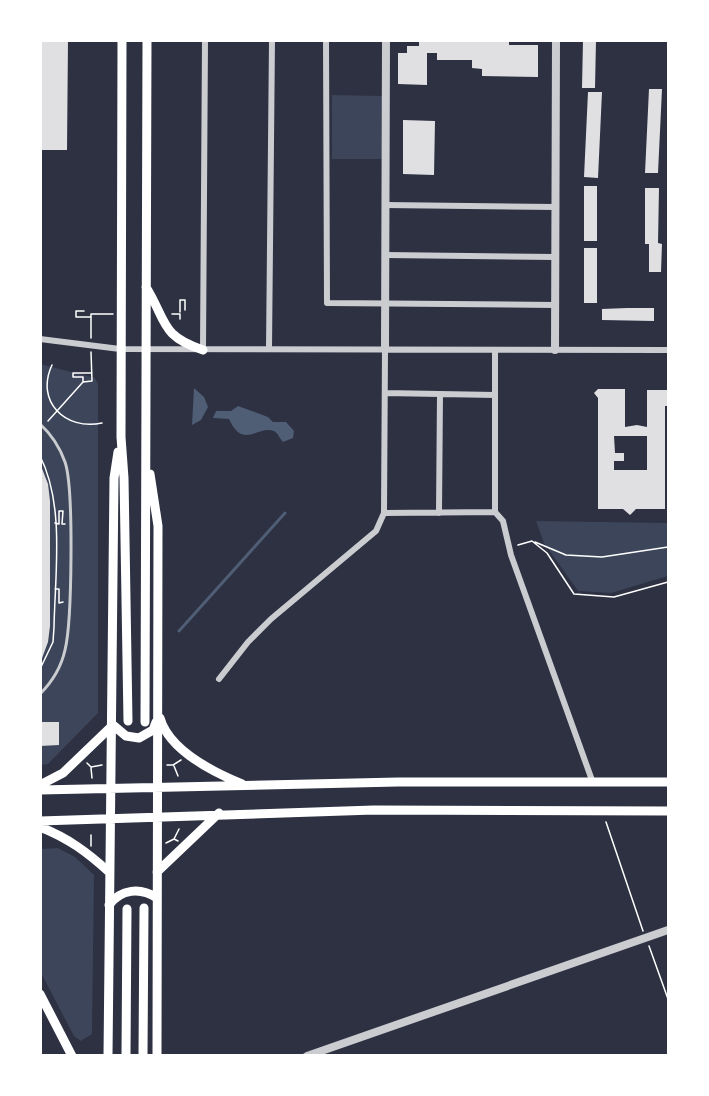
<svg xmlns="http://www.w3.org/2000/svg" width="709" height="1096" viewBox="0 0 709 1096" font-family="'Exo 2',sans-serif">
<rect width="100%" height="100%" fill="#2d3142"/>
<path fill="#3c4559" d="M332,95l51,1v63h-51z
M40,364l55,14 3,6v329l-50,51 -7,1z
M536,521l132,2v53l-57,17 -33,-2 -34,-48z
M58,848l17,9 19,18 -2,159 -11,7 -7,-5 -33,-63v-124z"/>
<path fill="#4f5d75" d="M194,388l10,9 4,10 -7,13 -9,5z
M238,406l30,11 5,5h13l8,9 -1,7 -10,4c-3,-3 -5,-9 -9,-11 -16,-6 -31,19 -45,-12l-16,-1 3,-7h15z"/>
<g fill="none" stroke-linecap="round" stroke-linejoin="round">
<path stroke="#4f5d75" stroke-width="3" d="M179,631l106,-118"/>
</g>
<path fill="#e0e0e3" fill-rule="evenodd" d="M40,40h28l-1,110h-27z
M419,40h90v5h29v32l-56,-1v-7l-10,-1v-8h-35v-7h-10v32l-29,-1v-31h9v-7h12z
M583,40h13l-1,48h-13z
M649,89h13l-4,84h-13z
M588,92h14l-4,86 -14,-1z
M403,120l32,1 -1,54 -31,-1z
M584,186h13v55h-13z
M645,188h14l-1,55 4,1 -1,28h-12v-28h-4z
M584,248h13v55h-13z
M627,308h27v13l-52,-1v-11z
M598,389h27v38l12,-2 10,2v-37h21v16h-3v103h-29l-6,6 -7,-6h-25v-111l-4,-5zM614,436h33v34h-33v-9h10v-8h-9z
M41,466l7,18 2,17v125l-2,16 -7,19z
M40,722h19v23l-19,1z"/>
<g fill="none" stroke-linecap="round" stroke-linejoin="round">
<path stroke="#fff" stroke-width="1.5" d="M84,311h-8v6h15
M180,312v-12h5v10
M172,314h8v5
M91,338v-24h22
M91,352l1,29 -9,1v-5h-10v-4h19
M52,365c-17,36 13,66 50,58
M48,421l35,-39
M40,456c25,49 15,118 14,171l-1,15 -13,27
M55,523l4,1v-13h4l-1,13h3
M535,542l31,13 36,2 66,-10
M518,545l14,-4 15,12 27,41 40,3 54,-15
M55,589h4v14l4,-1
M87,763l4,4 11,-2
M167,765h6l8,-5
M174,766l4,10
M91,768l1,10
M606,822l37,109
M91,835v11
M174,839l5,-10
M166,843l8,-4 4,2
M649,946l19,53"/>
<path stroke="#caccd0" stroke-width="3" d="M40,424c11,10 20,24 25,38 9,26 7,160 0,188 -4,18 -12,31 -25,44"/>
<path stroke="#caccd0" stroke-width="6" d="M326,40l1,263 228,2
M385,205l170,2
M385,255l170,2
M40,339l80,10 548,1
M269,349l3,-309
M203,350l2,-310
M385,393l110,2
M495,512l8,9 8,34 82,228
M384,513l111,-1v-162
M439,513l1,-119
M219,679l29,-37 23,-23 105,-88 8,-18 1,-164"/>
<path stroke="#caccd0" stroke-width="8" d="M385,349l1,-309
M555,350l1,-310
M307,1056l361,-126"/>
<path stroke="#fff" stroke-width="9" d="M122,40l-1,397 3,41 4,243
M146,287c21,34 14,49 57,63
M150,474l8,52 -1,530
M160,718c9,32 53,54 82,66
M145,722l2,-682
M40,785l23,-12 50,-48 13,11 13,2 14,-8 3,-8
M40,790l358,-8h270
M40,821l334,-11 294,1
M40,827c28,11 47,25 69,45
M157,872l62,-59
M109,905c12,-16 31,-18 48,-7
M40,994l32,62
M108,1056l6,-578 4,-26
M126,1056l1,-147
M143,1056l1,-148"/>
</g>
<rect width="709" height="1096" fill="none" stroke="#ffffff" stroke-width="84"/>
</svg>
